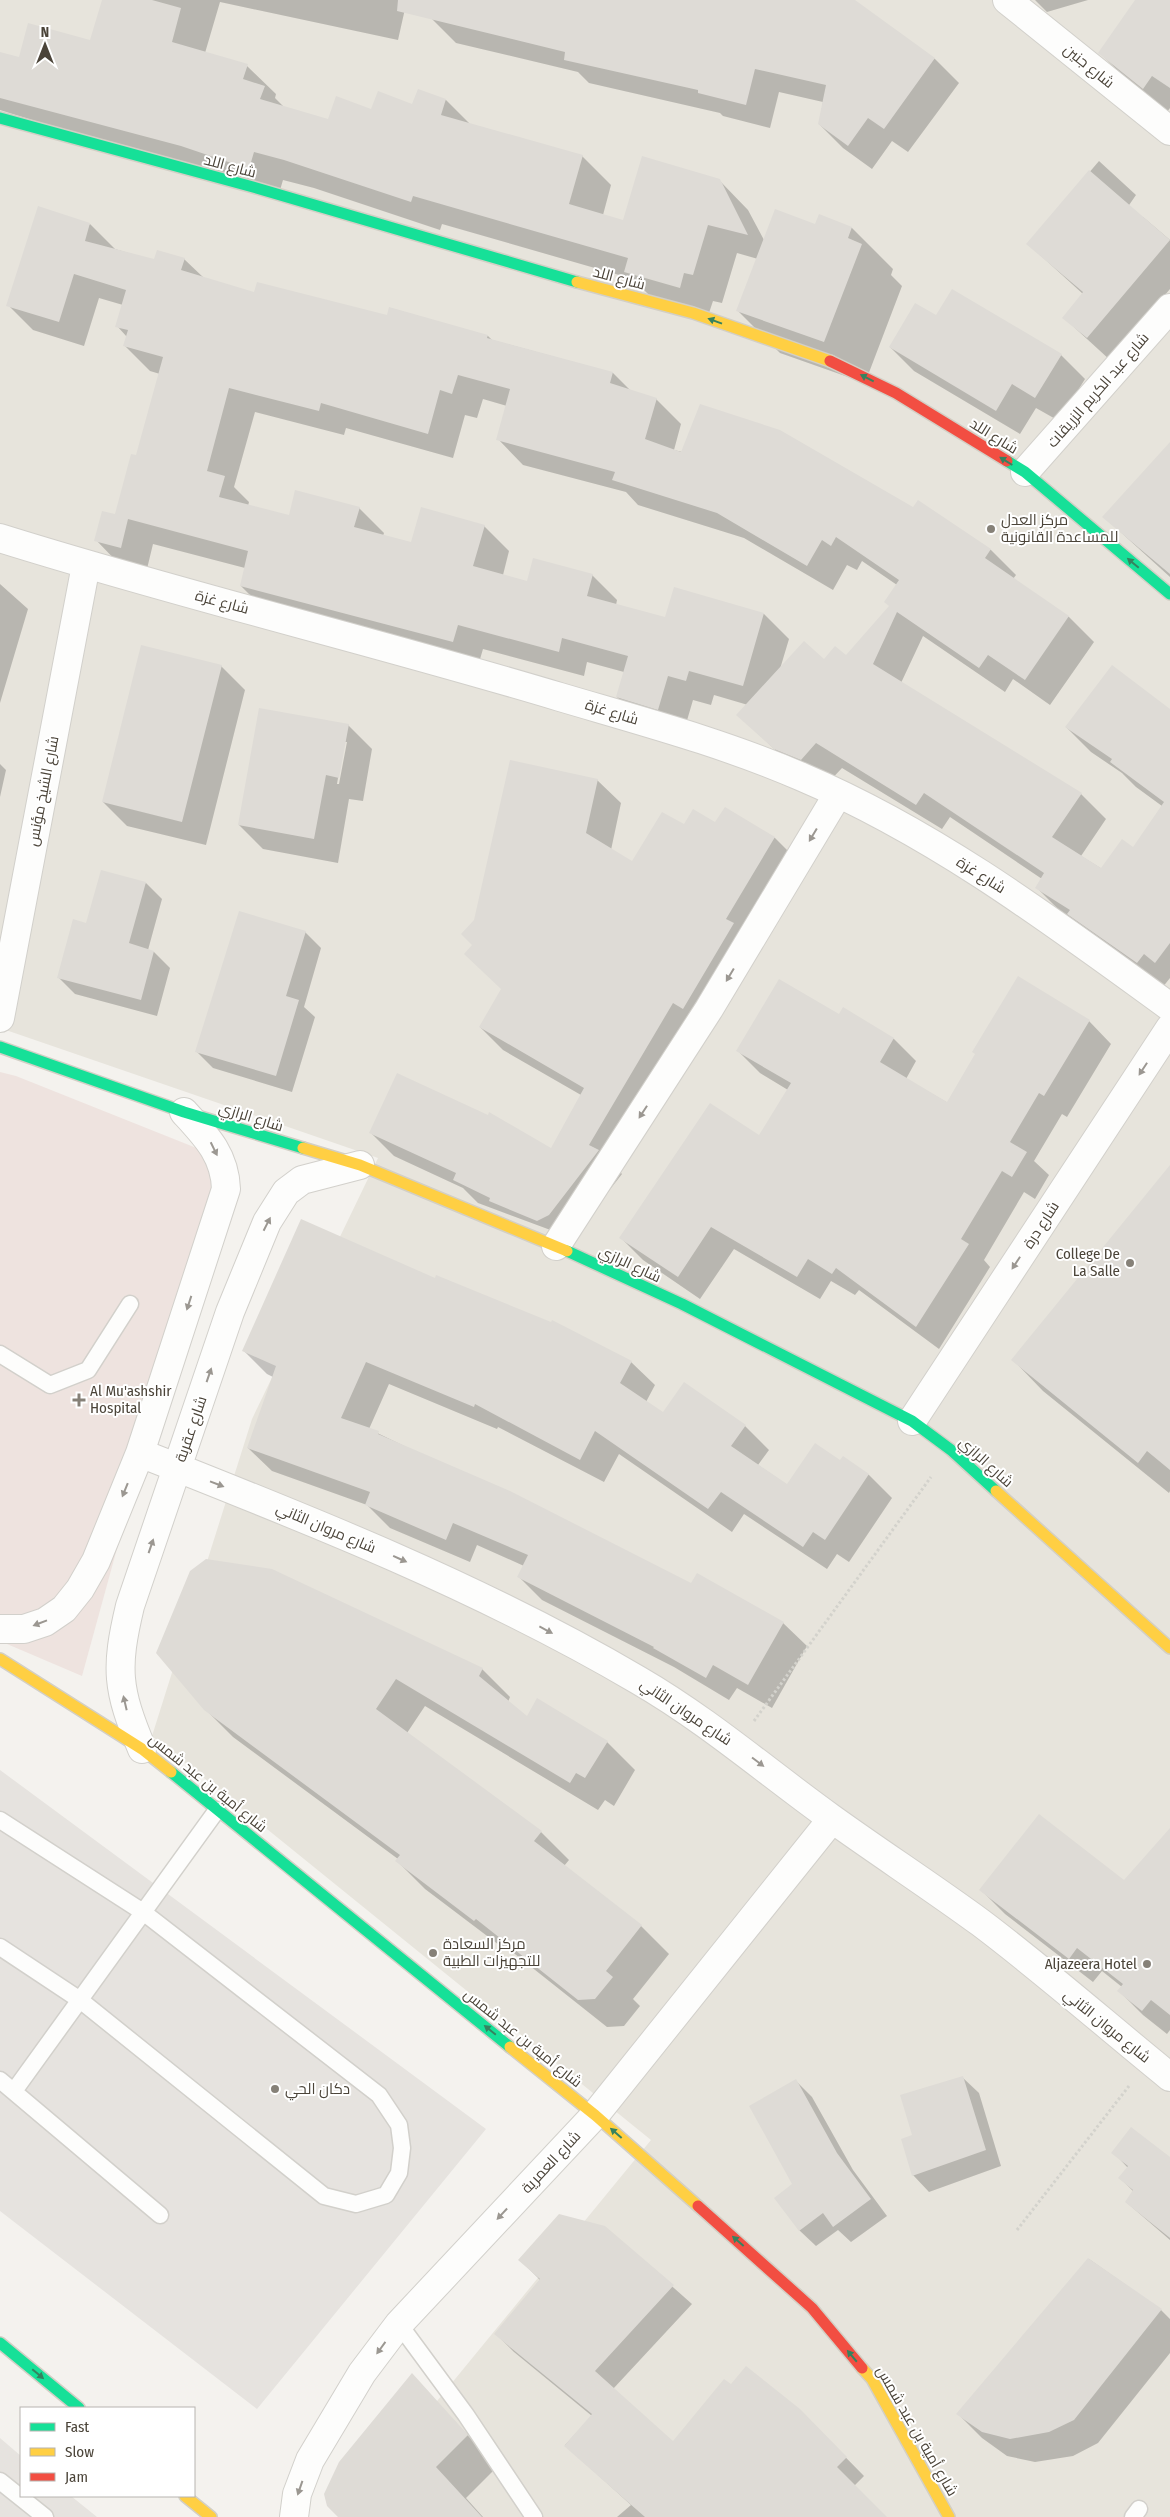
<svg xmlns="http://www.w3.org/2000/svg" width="1170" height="2517" viewBox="0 0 1170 2517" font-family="'Fira Sans Condensed',Cairo,sans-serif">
<rect width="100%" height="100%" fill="#f4f2ee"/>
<path fill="#e7e4dc" d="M0,0h1170v2517h-828l309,-377 -499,-404 100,-317 126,-261 -378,-130z"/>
<path fill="#eee3df" d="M0,1072l16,4 208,83 -142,517 -82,-35z"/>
<path fill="#e6e3df" d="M0,1770l486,359 -229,280 -257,-198z
M0,2438l21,18v40h50l26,21h-97z"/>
<path fill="#0003" fill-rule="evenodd" d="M103,0h304l-9,40 -178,-38 -15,51 42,13 29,28 -1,4 10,10 43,13 44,-10 74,-11 24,24 112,32 29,29 -8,30 21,7 95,-42 29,30 17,32 51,-16 4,-10 32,12 41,41 -2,6 11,11 -37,97 -85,-30 -42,-42 20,-52 -21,-6 -15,50 -9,-2 -5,15 -54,-16 -21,-21 -191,-55 -2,6 -126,-42 -31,-8 -5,17 -278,-87v-56l20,5 71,-17z
M436,0h417l82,59 24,24 -51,69 -16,-11 -20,28 -29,-21 -24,-24 4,-22 -44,-10 -9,36 -47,-12 -3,-3 -131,-30 -11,-11 -122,-29 -24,-24z
M1035,0h53l-41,12z
M1137,0h28l5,3v105l-3,4 -43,-35 -24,-24z
M1099,161l37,34 -40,58 47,-36 27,23v49l-60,71 -46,-42 19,-24 -55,-50z
M90,224l25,25 40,12 29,-2 20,19 51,16 133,23 2,-9 98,28 4,4 121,33 18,18 25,8 25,25 -7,26 240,59 4,-7 73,48 25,25 -3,4 56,38 25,25 -44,63 -37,-26 -8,13 -82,-56 -22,47 180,111 25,25 -25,37 21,13 31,-20 29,-43 -26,-19 -14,-14 -31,-21 -25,-25 104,-17v268l-8,10 -68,-49 -15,-15 -17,-11 -25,-25 5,-9 -92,-62 -8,12 -100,-61 -15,16 -27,-11 -62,-58 10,-10 -34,-10 -3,10 -18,-5 -10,34 -41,-12 -25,-25 7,-25 -37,-10 -3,14 -101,-27 -5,17 -212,-55 -25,-25 4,-18 -92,-24 -7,29 -25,-7 -25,-26 20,-25 21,-59 23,-82 -10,-3 -25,-25 2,-9 -10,-11 6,-21 -24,-7 -15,48 -51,-16 -25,-25zM483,399l24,7 -9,33 25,26 103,27 12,13 106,33 89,52 14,-25 10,5 5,-9 35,24 -7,22 -44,50 -66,12 9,-30 -25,-25 -98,5 -50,-14 1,-5 -25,-25 -64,7 -25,-7 6,-24 -25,-25 -72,18 -29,-8 1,-3 -25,-25 -69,9 -42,-11 1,-4 -15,-15 21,-75 89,23 2,-7 107,30 12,-43 12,3z
M937,317l124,38 24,24 -26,42 -23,-13 -16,26 -106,-63 -24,-24z
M1170,469v108l-66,-60z
M0,584l28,25 -28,94z
M221,666l24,24 -39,155 -79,-19 -24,-24z
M348,725l24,24 -9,52 -14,-2 -11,64 -75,-14 -24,-24zM344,742h3l-8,42h-2z
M0,764l6,6 -6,27z
M597,780l24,23 -10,47 22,13 51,-37 32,-2 9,-16 50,30 23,23 -184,305 8,8 -50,64 -94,-35 -15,-15 -69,-32 -23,-23 180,17 30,-55 -78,-45 -23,-23 22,-38z
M146,883l16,16 -14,51 6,2 16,16 -13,48 -82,-22 -17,-17 29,-53z
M305,932l16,16 -17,59 11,10 -23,75 -79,-24 -16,-16z
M843,1009l51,30 22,22 -10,18 42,24 141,-82 22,23 -44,73 -5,-3 -28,47 15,14 -14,24 -11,-7 -40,68 6,7 -51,82 -80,-59 -4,5 -24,-14 -11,18 -86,-50 -34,50 -57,-39 -22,-22 138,-101 29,-47 -28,-17 -22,-22 101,-35z
M1170,1167v324l-1,2 -126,-102 -30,-31z
M436,1280l195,82 24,23 -9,17 17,12 21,-30 61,42 24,24 -11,15 29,20 53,-24 3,-3 26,17 23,23 -43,64 -12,-8 -10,15 -83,-55 -12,18 -113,-78 -15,28 -106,-55 -1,2 -108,-45 -20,45 322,156 92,38 24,23 -35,62 -35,-20 -8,12 -55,-33 -132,-67 -23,-23 5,-11 -47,-21 -7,17 -80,-34 -23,-23 -95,-34 -24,-23 25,-71 -6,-3 -23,-23z
M271,1570l211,99 28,28 -2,5 19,16 80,24 28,28 -21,36 -9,-6 -7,10 -173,-104 -18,27 134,99 28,28 -5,6 77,60 28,28 -36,45 7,7 -16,20 -17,1 -102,-81 -2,2 -78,-59 -28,-28 1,-2 -165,-122 -29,-29z
M1170,1830v200l-3,4 -24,-19 -24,-24 3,-4 -20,-16 -9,11 -88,-68 -24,-24 143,-9z
M962,2077l17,16 22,73 -72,26 -16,-17v-39z
M796,2081l16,16 41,73 34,46 -36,26 -13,-12 -22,16 -17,-16 -5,-46z
M1113,2152l57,7v81l-44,-38 8,-10 -14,-14 8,-10z
M605,2227l87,77 -79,85 60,54 58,-57 68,24 65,66 -10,10 31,31h-268l14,-12 -66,-60 27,-29 -78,-64 -18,-18 44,-54 -20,-20z
M1089,2259l72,51 9,9v34l-72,90 -25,13 -38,6 -28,-6 -25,-18 -24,-24z
M412,2375l85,92 -31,31 17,19h-143z"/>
<path fill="#dedbd6" d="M102,0h50l29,8 -9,34 76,22 -5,15 22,7 -5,13 68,20 8,-23 35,13 7,-18 34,13 6,-15 28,10 -5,16 142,40 -14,49 54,16 19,-64 78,23 28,56 -40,-10 -15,50 -9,-2 -4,15 -56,-16 4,-14 -215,-62 -2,6 -127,-42 -30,-8 -5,17 -68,-23 -181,-48v-46l19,5 9,-34 62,17z
M398,0h457l80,58 -51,71 -16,-11 -20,28 -30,-22 8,-39 -71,-16 -9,36 -48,-12v-3l-134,-30 1,-8 -168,-41z
M1135,0h35v88l-18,-12 -9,13 -45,-36z
M1089,170l81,70 -83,98 -25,-20 21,-26 -57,-48z
M38,206l52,17 -5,18 69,18 3,-9 28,8 -4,12 73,22 3,-10 130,33 2,-8 99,28 -1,3 126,34 -3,11 47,15 -12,41 36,13 19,-48 80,26 133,77 5,-7 73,49 -6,9 84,58 -44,64 -37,-25 -9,13 -82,-56 -24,52 209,129 -30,44 49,31 21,-29 11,8 31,-45 -54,-40 2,-3 -47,-32 47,-62 58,44v234l-15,20 -11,-9 -7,9 -70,-49 3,-4 -35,-22 9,-15 -120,-80 -8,12 -100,-62 -15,17 -27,-11 -38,-34 68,-74 20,18 11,-13 11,9 43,-49 -5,-4 15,-22 -63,-43 -5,9 -9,-6 -15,26 -90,-53 -105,-33 3,-8 -119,-32 14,-51 -52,-14 -6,19 -12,-4 -12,44 -107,-31 -2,8 -90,-23 -22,83 18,5 -6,21 70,18 6,-25 65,17 -6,20 57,15 10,-35 64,18 -12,41 54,15 6,-23 60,16 -6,22 78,21 9,-30 90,26 -21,73 -54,-15 -3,10 -18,-5 -10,34 -42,-13 12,-41 -66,-18 -3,14 -101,-27 -5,17 -213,-56 8,-35 -120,-32 -7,29 -27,-7 8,-30 13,3 16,-60 5,1 27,-98 -40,-11 5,-16 -13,-3 11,-37 -52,-16 -15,48 -53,-16z
M775,209l40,15 4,-10 33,13 -4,11 14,6 -38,98 -88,-31z
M952,289l110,65 -27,44 -23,-14 -16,27 -107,-64 26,-44 21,12z
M1170,442v132l-68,-57z
M141,645l81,20 -40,157 -80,-20z
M259,708l90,16 -10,54 -13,-3 -12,64 -76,-14z
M510,760l88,19 -12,54 46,28 30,-49 22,12 9,-15 22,13 10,-15 50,30 -49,82 8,4 -51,86 -10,-6 -84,142 10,5 -50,65 -12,6 -48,-20 1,-3 -37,-18 3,-7 -87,-40 28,-60 91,42 1,-3 62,36 33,-60 -105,-61 22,-38 -37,-35 8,-9 -11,-11 13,-14z
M101,870l45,12 -17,61 25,8 -13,49 -84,-22 16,-59 13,4z
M239,911l67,20 -20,65 13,4 -23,76 -81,-24z
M1018,976l72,44 -46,76 -5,-3 -29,49 17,10 -15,25 -10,-6 -41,68 8,5 -53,83 -80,-59 -4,6 -24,-15 -11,18 -86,-50 -33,50 -59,-39 91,-135 49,32 32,-52 -55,-32 43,-72 60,35 4,-7 51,31 -14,24 67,40 28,-48 -3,-2z
M1170,1165v305l-23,-19 -9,12 -127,-103z
M301,1219l134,59 1,-3 115,47 1,-2 80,41 -12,22 43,29 21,-30 62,43 -15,21 56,38 28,-41 25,17 3,-4 26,18 -44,66 -12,-8 -10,15 -82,-55 -13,17 -113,-78 -15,29 -105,-56 -1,3 -108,-45 -25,56 38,13 -1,3 132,57 181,92 6,-10 87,49 -36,63 -35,-20 -7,13 -53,-30 1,-1 -137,-70 11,-22 -75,-32 -7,17 -81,-35 5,-13 -123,-44 29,-82 -34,-15z
M206,1559l66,10 211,99 -4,8 48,40 10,-18 71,43 -23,37 -9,-5 -6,10 -174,-104 -20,30 166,122 -8,10 108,84 -36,46 7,6 -18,22 -17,1 -102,-81 -2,2 -79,-60 5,-6 -196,-145 -48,-57 34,-82z
M1039,1814l85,66 46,-52v187l-19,-15 -9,11 -25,-20 6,-7 -46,-36 -8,11 -90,-69z
M963,2076l23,74 -74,26 -11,-37 11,-4 -12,-40z
M796,2079l41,74 34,46 -38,28 -10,-14 -24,18 -25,-33 18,-14 -43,-78z
M1131,2127l39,30v81l-45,-36 8,-12 -15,-12 10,-12 -17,-13z
M559,2214l46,12 69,59 -79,86 78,70 51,-62 7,5 15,-18 54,43 47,48 -10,10 50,50h-242l-81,-71 28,-32 -98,-80 46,-55 -22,-19z
M1088,2258l74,51 -88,111 -25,12 -39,7 -28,-7 -26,-18z
M412,2373l56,62 -32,32 46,50h-144l-11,-11 -3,-12 15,-32z"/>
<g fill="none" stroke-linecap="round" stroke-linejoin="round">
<g stroke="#d2d0cb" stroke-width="19">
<path id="lane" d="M0,1354l50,31 38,-15 42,-66
M0,1820l143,92 236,183 20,30 3,23 -3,25 -13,22 -30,9 -32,-8 -244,-196 -80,-53
M0,2080l160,135
M14,2091l203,-281
M399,2324l67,91 68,102
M0,2481l45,36
M1133,2517l6,-8"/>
</g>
<g stroke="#d2d0cb" stroke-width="30">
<path id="street" d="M1007,0l163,131
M1025,472l145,-164
M0,538c185,58 374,103 560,159 81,24 164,46 242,80 134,57 251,145 368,230
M0,1018l86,-453
M556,1246l153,-237 129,-215
M912,1421l258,-393
M140,1453c170,67 340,134 498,227 69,40 129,92 193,138 50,36 101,69 150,105 65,49 126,103 189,154
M0,1629h24l21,-7 19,-13 16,-20 16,-28 44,-108 86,-264c-1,-34 -20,-53 -42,-77
M142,1749c-25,-60 -27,-80 -12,-143l100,-294 37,-90 19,-30 16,-12 58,-15
M294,2517l3,-23 13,-34 52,-87 37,-49 196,-209 237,-296"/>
</g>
<g stroke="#d3cfc5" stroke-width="14">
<path id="fast" d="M0,118l253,69 324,95
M1007,461l18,11 145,122
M0,1047l184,65 119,36
M567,1251l115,53 230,117 39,29 45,41
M171,1772l339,275
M0,2343l79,65"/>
</g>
<g stroke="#d3cfc5" stroke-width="14">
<path id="slow" d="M577,282l116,31 137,48
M303,1148l57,17 207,86
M996,1491l174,157
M0,1659l142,90 29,23
M510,2047l85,68 103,91
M862,2368l10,11 77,138
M185,2496l26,21"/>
</g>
<g stroke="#d3cfc5" stroke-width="14">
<path id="jam" d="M830,361l66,32 111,68
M698,2206l114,102 50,60"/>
</g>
<path stroke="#d3d2cc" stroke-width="3" stroke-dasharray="2.5 2.5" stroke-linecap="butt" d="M754,1721l177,-244
M1017,2230l112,-144"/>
<use href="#lane" stroke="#fdfdfc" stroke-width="16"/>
<use href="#street" stroke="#fdfdfc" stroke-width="28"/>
<use href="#fast" stroke="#16e098" stroke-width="11"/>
<use href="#slow" stroke="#ffcf43" stroke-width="11"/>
<use href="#jam" stroke="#f24e42" stroke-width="11"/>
</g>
<defs><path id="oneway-solid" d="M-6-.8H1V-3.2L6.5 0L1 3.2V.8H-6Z" transform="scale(1.25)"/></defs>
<g fill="#36825f">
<use href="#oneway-solid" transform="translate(715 321) rotate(-160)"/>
<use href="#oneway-solid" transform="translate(867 378) rotate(-153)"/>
<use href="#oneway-solid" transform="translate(1006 461) rotate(-148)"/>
<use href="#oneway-solid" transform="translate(1133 563) rotate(-140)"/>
<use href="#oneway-solid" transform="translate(490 2030) rotate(-141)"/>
<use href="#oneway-solid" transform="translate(616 2133) rotate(-139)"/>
<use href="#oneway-solid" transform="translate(738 2241) rotate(-139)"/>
<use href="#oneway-solid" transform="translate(852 2356) rotate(-130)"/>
<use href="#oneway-solid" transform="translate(38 2374) rotate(40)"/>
</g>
<g fill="#9b9791">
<use href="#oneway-solid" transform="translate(813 835) rotate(121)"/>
<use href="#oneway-solid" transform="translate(730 975) rotate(121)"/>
<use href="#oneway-solid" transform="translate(1143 1069) rotate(123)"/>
<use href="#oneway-solid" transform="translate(643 1112) rotate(123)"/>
<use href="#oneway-solid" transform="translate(214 1149) rotate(64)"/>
<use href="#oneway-solid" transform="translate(267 1224) rotate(-63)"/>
<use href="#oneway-solid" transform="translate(1016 1263) rotate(123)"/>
<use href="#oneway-solid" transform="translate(189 1303) rotate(108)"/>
<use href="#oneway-solid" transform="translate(209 1375) rotate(-71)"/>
<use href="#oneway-solid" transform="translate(217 1484) rotate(21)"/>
<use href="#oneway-solid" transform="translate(125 1490) rotate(112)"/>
<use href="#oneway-solid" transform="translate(151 1546) rotate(-71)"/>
<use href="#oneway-solid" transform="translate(400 1559) rotate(24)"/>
<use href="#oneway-solid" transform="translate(40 1623) rotate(159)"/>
<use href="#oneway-solid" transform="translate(546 1630) rotate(28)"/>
<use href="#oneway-solid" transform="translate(125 1703) rotate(-103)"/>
<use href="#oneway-solid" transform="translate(758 1762) rotate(37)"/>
<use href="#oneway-solid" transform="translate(502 2214) rotate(133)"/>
<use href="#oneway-solid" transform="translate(381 2348) rotate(126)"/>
<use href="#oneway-solid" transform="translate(300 2488) rotate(109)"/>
</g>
<g fill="#868178" stroke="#fff" stroke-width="2">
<circle cx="991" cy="529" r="5"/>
<circle cx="1130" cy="1263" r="5"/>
<path d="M76.5 1392.5h5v5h5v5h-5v5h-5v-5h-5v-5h5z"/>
<circle cx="433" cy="1953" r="5"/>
<circle cx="1147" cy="1964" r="5"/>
<circle cx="275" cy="2089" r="5"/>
</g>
<g text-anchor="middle" stroke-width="4" stroke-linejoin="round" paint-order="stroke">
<g font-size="15" fill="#4b4439" stroke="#fff">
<text transform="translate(1089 66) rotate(39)" y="5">شارع جنين</text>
<text transform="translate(230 166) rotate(15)" y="5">شارع اللد</text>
<text transform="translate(619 278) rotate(15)" y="5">شارع اللد</text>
<text transform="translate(1098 390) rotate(-49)" y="5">شارع عبد الكريم الزريقات</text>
<text transform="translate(994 436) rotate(32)" y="5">شارع اللد</text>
<text transform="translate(222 602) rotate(15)" y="5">شارع غزة</text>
<text transform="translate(612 712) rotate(17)" y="5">شارع غزة</text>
<text transform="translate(43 791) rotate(-79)" y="5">شارع الشيخ مؤنس</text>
<text transform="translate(981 875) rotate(32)" y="5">شارع غزة</text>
<text transform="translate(251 1117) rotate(17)" y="5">شارع الرازي</text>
<text transform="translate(1041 1225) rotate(-57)" y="5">شارع درة</text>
<text transform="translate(630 1264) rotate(25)" y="5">شارع الرازي</text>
<text transform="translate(191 1429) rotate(-71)" y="5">شارع عقربة</text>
<text transform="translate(986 1462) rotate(42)" y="5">شارع الرازي</text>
<text transform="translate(326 1528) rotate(23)" y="5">شارع مروان الثاني</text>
<text transform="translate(686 1712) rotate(34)" y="5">شارع مروان الثاني</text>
<text transform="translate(208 1783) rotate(39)" y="5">شارع أمية بن عبد شمس</text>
<text transform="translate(1107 2026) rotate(39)" y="5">شارع مروان الثاني</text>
<text transform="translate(523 2038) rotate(39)" y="5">شارع أمية بن عبد شمس</text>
<text transform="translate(551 2162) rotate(-47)" y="5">شارع العمرية</text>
<text transform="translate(917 2431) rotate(60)" y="5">شارع أمية بن عبد شمس</text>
</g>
<g font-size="15" fill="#4b4439" stroke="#fff" text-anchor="start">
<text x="1001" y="525">مركز العدل<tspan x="1001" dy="17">للمساعدة القانونية</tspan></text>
<text x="1120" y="1259" text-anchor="end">College De<tspan x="1120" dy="17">La Salle</tspan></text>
<text x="90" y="1396">Al Mu'ashshir<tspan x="90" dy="17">Hospital</tspan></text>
<text x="443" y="1949">مركز السعادة<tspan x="443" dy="17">للتجهيزات الطبية</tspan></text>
<text x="1137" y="1969" text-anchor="end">Aljazeera Hotel</text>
<text x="285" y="2094">دكان الحي</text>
</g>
</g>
<rect x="20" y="2407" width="175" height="90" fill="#ffffff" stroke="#b7b4b0"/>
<rect x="30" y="2423" width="25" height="8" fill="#16e098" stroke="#b7b4b0"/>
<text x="65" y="2432" font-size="15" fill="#4b4439">Fast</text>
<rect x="30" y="2448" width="25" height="8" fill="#ffcf43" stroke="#b7b4b0"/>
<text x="65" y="2457" font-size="15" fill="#4b4439">Slow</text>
<rect x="30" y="2473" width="25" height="8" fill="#f24e42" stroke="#b7b4b0"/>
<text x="65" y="2482" font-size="15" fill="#4b4439">Jam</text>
<g transform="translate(45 45)" stroke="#ffffff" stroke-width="4" paint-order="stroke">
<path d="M0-4L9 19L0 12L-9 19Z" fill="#4b4439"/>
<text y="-8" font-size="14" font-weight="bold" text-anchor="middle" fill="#4b4439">N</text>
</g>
</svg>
